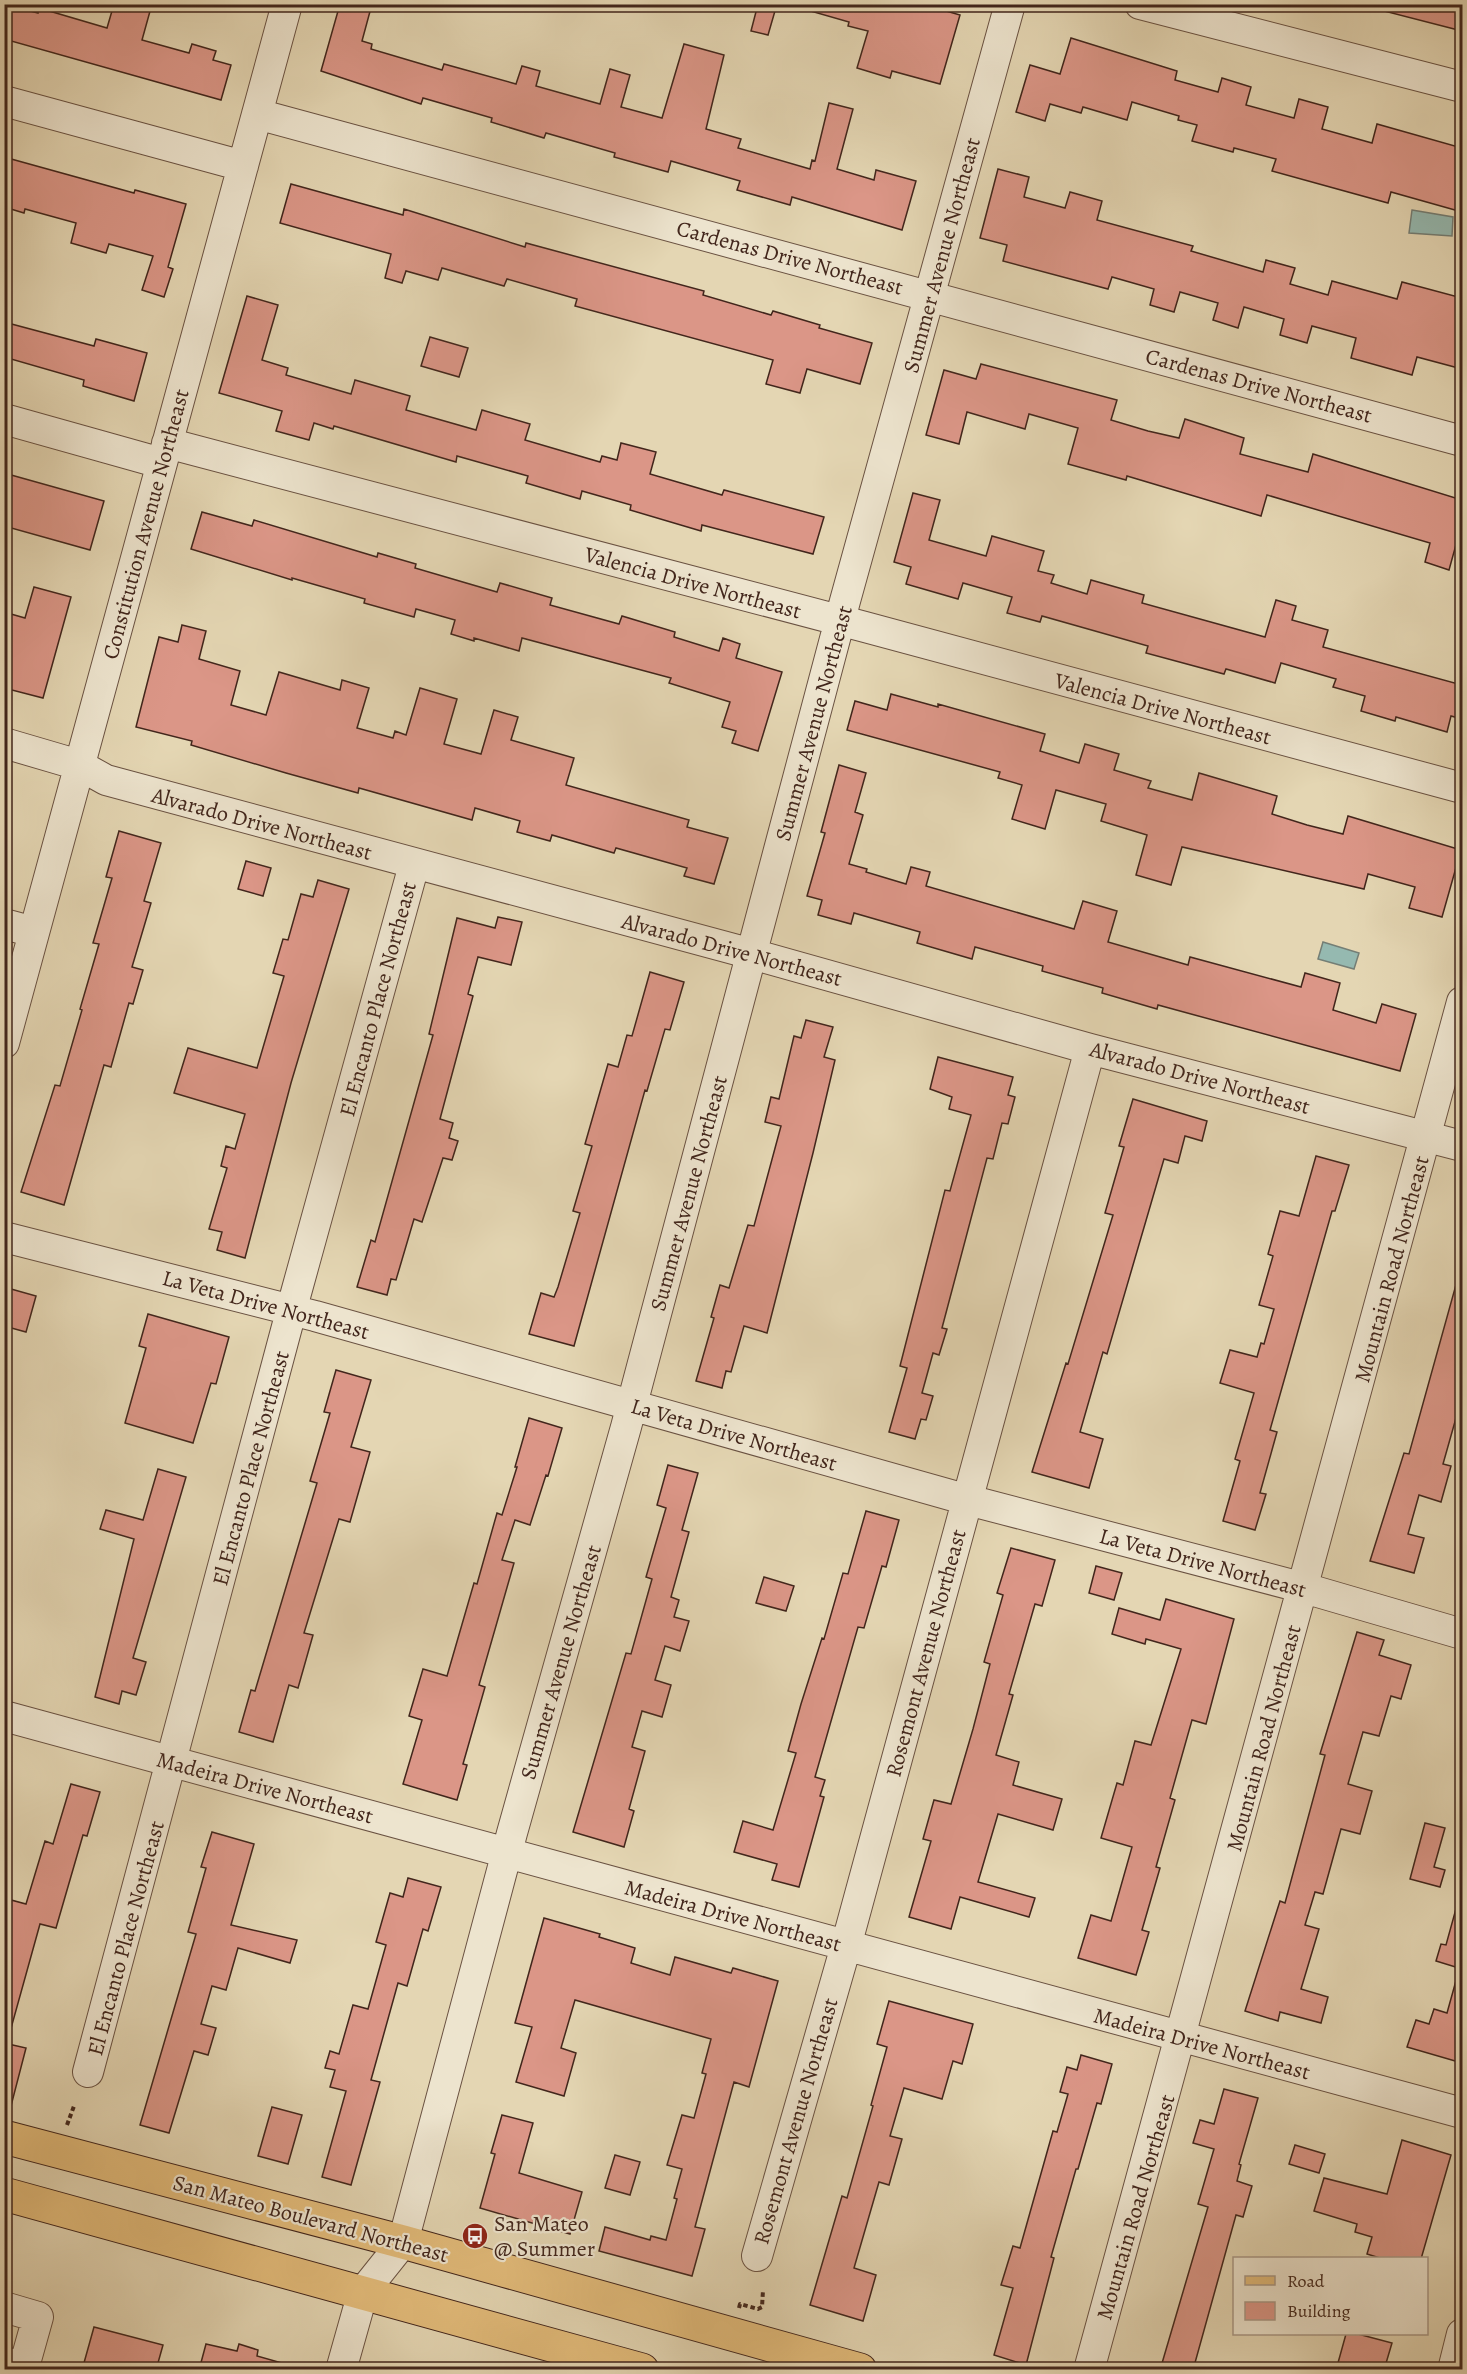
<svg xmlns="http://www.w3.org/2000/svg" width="1467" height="2374" viewBox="0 0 1467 2374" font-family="Alegreya,serif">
<rect width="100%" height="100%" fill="#e4d6b3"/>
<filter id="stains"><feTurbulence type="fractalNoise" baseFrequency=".00333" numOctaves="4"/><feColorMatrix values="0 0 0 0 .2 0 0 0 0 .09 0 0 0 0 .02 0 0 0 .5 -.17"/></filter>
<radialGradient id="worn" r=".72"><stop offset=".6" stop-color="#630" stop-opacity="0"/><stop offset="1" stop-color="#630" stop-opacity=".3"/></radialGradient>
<path fill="#95b9b0" stroke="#747e75" stroke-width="1.5" d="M1412,210l41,7 -1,19 -43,-3z
M1323,942l36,11 -5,16 -36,-10z"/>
<path fill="#db9687" stroke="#42261c" stroke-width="1.5" d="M4,4l34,9 1,-5 68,20 7,-24h38l-10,36 47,13 3,-9 24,7 -3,9 18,5 -10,35 -217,-61z
M340,4h32l-10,37 10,3 -1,5 71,21 2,-6 72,20 6,-18 18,5 -4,15 64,18 10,-35 20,6 -9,32 41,11 22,-74 40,11 -18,74 35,10 -3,9 72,21 2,-9 3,1 14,-58 24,6 -16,60 37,11 2,-10 40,11 -14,49 -110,-33 -2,8 -53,-15 3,-9 -69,-20 -3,11 -54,-15 1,-4 -69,-20 -2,5 -53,-16 1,-4 -69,-20 -2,6 -100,-33z
M758,4h19l-9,31 -17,-4z
M808,4h114l38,11 -20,69 -48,-13 -2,7 -33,-10 11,-37 -20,-5 1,-4 -42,-12z
M1384,4h78v27l-78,-20z
M1071,38l106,33 -2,9 43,12 4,-14 29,9 -5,18 48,13 5,-19 29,8 -6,22 50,14 5,-19 85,24v64l-71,-20 -3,11 -116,-32 4,-12 -42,-11 -1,4 -41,-11 5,-16 -19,-5 1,-4 -47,-14 -5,18 -44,-13 -2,6 -31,-9 -5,17 -29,-9 14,-47 30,9z
M4,157l130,36 1,-3 51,14 -18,63 5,2 -9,28 -22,-7 11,-34 -44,-12 -3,9 -35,-10 5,-20 -51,-14 -1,4 -20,-6z
M998,169l31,8 -5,20 41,11 5,-16 32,9 -5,19 96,26 -2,5 72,21 3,-12 29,8 -5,16 38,11 4,-14 65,18 5,-17 60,16v71l-45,-12 -5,18 -61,-17 5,-20 -44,-12 -5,17 -27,-8 4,-16 -40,-12 -6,21 -25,-8 5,-17 -38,-11 -6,20 -24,-7 4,-16 -42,-12 -4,12 -105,-28 4,-16 -27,-7z
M291,184l112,31 1,-6 121,38 1,-4 178,48 -1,4 68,20 2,-4 47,14 -1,3 53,15 -12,41 -53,-15 -7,24 -34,-9 7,-24 -198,-54 2,-7 -70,-20 -3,7 -62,-18 -4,12 -32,-9 -4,12 -17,-5 6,-24 -111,-31z
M247,296l31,9 -16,55 26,8 -2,7 65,19 4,-14 55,16 -4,14 70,20 6,-20 48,14 -5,16 75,22 2,-6 15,4 4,-17 35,9 -6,22 72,21 2,-5 100,27 -11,37 -111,-29 -1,6 -71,-21 1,-5 -49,-14 -2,8 -54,-16 2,-7 -71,-20 -1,6 -122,-36 -1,3 -19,-6 -5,17 -33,-9 6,-20 -63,-18z
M4,322l90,24 2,-7 51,14 -13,48 -51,-15 1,-6 -80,-23z
M430,337l38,11 -9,29 -38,-11z
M981,364l136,36 -6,20 37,11 31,7 6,-19 59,19 -4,16 68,18 5,-18 149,46v23l-13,47 -24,-8 5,-19 -163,-48 -6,21 -134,-40 -1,4 -58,-16 10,-36 -49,-14 -4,15 -58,-17 -8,32 -33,-9 18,-65 32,9z
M4,473l100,28 -14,49 -86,-24z
M913,493l27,7 -11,40 57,16 6,-20 52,15 -6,20 16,4 -3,8 36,11 4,-14 53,15 -2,8 123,34 11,-37 20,6 -4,14 36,10 -5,17 139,38v34l-11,-3 -4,16 -51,-15 -1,4 -34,-10 4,-15 -32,-9 3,-8 -55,-16 -6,20 -49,-14 -2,5 -78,-21 2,-7 -106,-30 -2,6 -33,-9 5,-16 -49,-14 -5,16 -52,-15 5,-17 -17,-5z
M202,512l50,14 2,-6 123,37 1,-4 38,11 -1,4 82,24 3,-9 52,15 -2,7 69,19 3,-8 53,16 -1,5 45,14 4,-13 17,6 -4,14 46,14 -24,79 -26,-8 4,-12 -14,-4 8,-25 -61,-19 2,-5 -149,-40 -3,13 -45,-13v3l-23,-7 4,-14 -39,-11 -2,8 -50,-14 1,-4 -73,-21v2l-101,-31z
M34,587l37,10 -28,101 -39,-10v-76l21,6z
M182,625l24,6 -7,28 41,12 -9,34 35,10 13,-43 61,18 2,-10 27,8 -12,40 36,10 2,-7 11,4 14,-47 37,11 -13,45 37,10 13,-44 24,7 -7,23 63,18 -8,27 123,35 -2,7 41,11 -14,46 -30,-8 3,-8 -71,-20 -2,5 -62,-18 -2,6 -33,-9 3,-11 -45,-13 -3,12 -113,-32 -1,5 -72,-20 -95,-28 1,-4 -56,-14 23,-90 19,5z
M891,694l47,13v-3l107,30 -5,17 39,12 6,-19 34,10 -5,16 37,11 -3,7 44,12 7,-27 78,23 -5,18 35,11 36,9 5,-18 113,34 -19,67 -33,-9 6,-21 -47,-13 -4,15 -182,-42 -11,38 -35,-10 11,-40 -46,-14 5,-17 -50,-14 -11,39 -33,-10 10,-34 -24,-7 2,-6 -153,-42 8,-29 32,9z
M839,765l27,8 -11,39 8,3 -14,49 18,5 -1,3 40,12 5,-17 19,5 -4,14 148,43 9,-28 34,10 -9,31 80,23 2,-8 111,30 4,-14 35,10 -7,27 43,13 6,-19 34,10 -16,57 -242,-66 -1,4 -55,-16 1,-5 -61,-17 1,-5 -68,-19 -3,12 -55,-16 3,-11 -66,-19 -3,11 -33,-9 4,-15 -15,-4 18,-63 -4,-1z
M119,831l42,12 -17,58 7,2 -19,64 11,3 -10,34 -4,-1 -18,64 -7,-2 -40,140 -43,-13 34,-107 5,1 22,-76 -2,-1 19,-65 -6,-1 19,-65 -6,-1z
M246,861l25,7 -8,28 -25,-7z
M318,880l31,9 -58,194 -46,175 -28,-8 5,-18 -13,-3 18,-61 -6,-2 5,-20 9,3 10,-35 -71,-21 14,-45 69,20 27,-92 -11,-3 10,-34 5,1 13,-46 12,3z
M498,917l24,5 -11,43 -33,-8 -10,37 5,2 -33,123 13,4 -4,15 9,3 -6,19 -9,-2 -21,64 -8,-3 -18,61 -5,-1 -4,16 -30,-8 14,-47 4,2 58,-207 -4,-1 28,-116 38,10z
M650,972l34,10 -14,48 -5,-1 -18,62 -2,-1 -71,256 -45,-12 12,-41 13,4 4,-10 22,-74 -7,-2 19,-65 -7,-2 23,-80 10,3 9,-32 5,1z
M806,1020l27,7 -9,30 11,3 -22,93 -46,180 -23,-7 -13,46 -5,-1 -4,17 -26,-7 18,-63 -3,-1 9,-32 9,3 19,-63 6,1 27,-100 -16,-4 6,-25 8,2 15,-63 7,2z
M938,1057l75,20 -5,18 7,2 -7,27 -6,-1 -9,36 -6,-1 -45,170 5,1 -8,26 -6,-2 -11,40 11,3 -7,24 -5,-1 -6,20 -26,-7 18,-64 -7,-2 45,-176 5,1 21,-76 -22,-6 3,-12 -22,-8z
M1133,1099l74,22 -5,20 -17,-5 -7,27 -14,-4 -57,195 -4,-2 -23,80 23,7 -14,49 -57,-16 34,-109 2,1 45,-149 -8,-2 19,-66 -5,-1z
M1316,1156l33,9 -14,46h-3l-62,219 7,2 -17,61 6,1 -11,36 -32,-9 17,-60 -5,-2 19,-66 -34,-10 10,-33 27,7 4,-14 3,1 10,-35 -15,-4 14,-49 -5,-2 12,-43 19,5z
M1457,1281l5,1v138l-6,-2 -13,46 8,2 -10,36 -22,-7 -11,39 16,4 -10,35 -44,-12 34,-108 5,1z
M4,1287l32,9 -10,36 -22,-6z
M148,1314l81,23 -13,47 -5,-1 -18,60 -68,-20 21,-75 -7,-2z
M336,1370l35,10 -20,67 19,5 -20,70 -11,-3 -35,114 9,2 -15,53 -9,-3 -16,57 -34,-10 12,-42 4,1 62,-208 -7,-2 20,-68 -6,-1z
M529,1418l33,10 -14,48 -2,-1 -16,50 -15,-5 -13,40 12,3 -35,122 6,2 -22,77 4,1 -10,35 -54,-16 19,-64 -13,-4 14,-47 24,7 27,-93 3,1 20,-71 5,2 15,-48h-2z
M668,1465l30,8 -16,57 7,2 -18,65 8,3 -5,17 15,4 -9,30 -15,-5 -10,34 16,5 -9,32 -20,-6 -10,36 13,4 -16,58 5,2 -10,36 -51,-15 53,-179 5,1 21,-75 -6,-2 20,-69 -9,-3z
M158,1469l28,8 -53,181 13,4 -10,33 -14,-4 -3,13 -24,-7 39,-158 -34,-10 6,-19 37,10z
M866,1511l33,9 -13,47 -4,-1 -18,62 -6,-1 -43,150 10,3 -5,16 4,1 -25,90 -27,-7 5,-16 -43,-12 9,-31 30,9 23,-77 -8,-2 13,-47 21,-66 2,1 19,-66 5,1z
M1011,1548l44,12 -13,46 -7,-2 -26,90 4,1 -17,60 23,7 -6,23 49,14 -9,31 -55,-16 -20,68 57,16 -6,19 -69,-20 -9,32 -42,-12 22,-76 -8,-2 11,-39 17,4 22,-75 17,-65 -6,-2 19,-67 -6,-2z
M1096,1566l26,7 -8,27 -25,-7z
M764,1577l30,9 -8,25 -30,-8z
M1166,1599l68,20 -28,105 -14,-4 -22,78 5,2 -19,67 4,1 -18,62 7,2 -13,43 -58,-17 13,-43 20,6 21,-74 -31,-9 16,-55 6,2 12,-44 16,4 30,-96 -35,-10 -1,5 -33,-10 7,-26 41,12z
M1357,1632l27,8 -5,15 32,10 -10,34 -10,-3 -12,40 -16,-4 -15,52 24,7 -12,43 -19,-5 -18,65 -8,-2 -10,33 14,4 -18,60 27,8 -7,26 -41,-11 -2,9 -33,-10 35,-110 5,2 40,-148 -5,-1z
M71,1784l29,8 -13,44 -4,-1 -27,93 -16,-4 -30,108 -6,-1v-109l7,-22 15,4 19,-63 8,3z
M1425,1823l20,5 -11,39 11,3 -5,17 -30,-8z
M212,1832l42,12 -23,81 66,15 -7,23 -52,-15 -12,42 -14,-4 -11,38 15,4 -8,27 -14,-4 -25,82 -29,-8 56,-191 -8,-2 18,-64 -5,-1z
M408,1878l33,9 -13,44 -5,-2 -16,57 -9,-3 -27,97 9,2 -29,103 -29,-8 24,-86 -16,-4 5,-17 -10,-2 5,-17 9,3 14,-49 15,4 18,-64 -10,-3 14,-49 13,4z
M1457,1905l5,1v63l-26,-8 5,-17 5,1z
M544,1918l56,16 -1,3 36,11 -4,15 39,12 5,-18 56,16 2,-5 45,13 -29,106 -15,-5 -39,145 10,2 -13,47 -93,-25 6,-24 45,13 1,-4 15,4 11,-41 -3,-1 8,-29 -15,-4 15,-50 12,3 12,-44 -4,-1 9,-34 -136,-39 -14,48 15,5 -12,43 -48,-14 16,-55 -17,-4z
M1457,1977h5v86l-55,-16 9,-27 13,4 5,-15 13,4z
M889,2001l84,23 -11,40 -9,-3 -11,38 -38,-11 -14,48 12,3 -13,46 -10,-3 -25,86 22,7 -13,46 -53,-16 32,-109 5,2 26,-92 -2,-1 16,-58 -10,-3z
M4,2043l22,5 -15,58 -7,-1z
M1081,2055l31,9 -11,40 -4,-1 -19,66h-2l-25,88 3,1 -28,107 -32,-10 19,-67 -12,-3 12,-39 7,2 33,-117 4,1 11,-38 -8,-2 7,-25 10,3z
M1224,2089l34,9 -19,66 2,1 -4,16 15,5 -9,31 -7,-2 -43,155h-33l48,-163 -10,-3 16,-55 -21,-6 7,-23 14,4z
M272,2107l30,8 -14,49 -30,-8z
M502,2115l31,8 -14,50 63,19 -12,42 -90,-26 15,-54 -4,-1z
M1402,2140l49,15 -30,104h-38l-16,-5 5,-17 -17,-5 2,-8 -43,-13 10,-33 63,16z
M1295,2145l30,9 -6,19 -30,-9z
M615,2155l25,7 -10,33 -25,-7z
M94,2327l69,18 -7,25h-74z
M1346,2334h12l34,9 -8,27h-48z
M206,2344l31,7 2,-7 19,6 -1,6 25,7v7h-83z"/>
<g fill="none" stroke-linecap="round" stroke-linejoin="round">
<g stroke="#6a5242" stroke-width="32">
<path id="minor" d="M1140,4l322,83
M4,101l239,65
M257,114l1205,327
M4,419l157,44
M167,443l698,184 597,161
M4,743l75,22 27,15 646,174 338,95 372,97
M4,924l30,8
M4,1043l283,-1039
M4,1237l311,79 653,184 336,88 158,46
M4,1716l1458,397
M88,2072l208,-779 118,-428
M757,2256l89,-310 244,-897
M4,2307l34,10 -14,50 -20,-5
M341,2370l22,-78 40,-50 109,-409 114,-406 219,-826 165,-597
M1089,2370l373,-1368
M1453,2370l9,-36"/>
</g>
<g stroke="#42261c" stroke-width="35">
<path id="major" d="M4,2137l399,105 457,128
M4,2194l638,176"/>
</g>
<path stroke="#42261c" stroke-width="4" stroke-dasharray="4.5 3" stroke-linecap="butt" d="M67,2125l7,-19
M739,2308l1,-4 18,5 4,-2 1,-17"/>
<use href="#minor" stroke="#ede4ce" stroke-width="30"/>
<use href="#major" stroke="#e2bb7a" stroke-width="33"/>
</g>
<defs>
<g id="bus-disc" transform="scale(1.35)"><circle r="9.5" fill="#8f2418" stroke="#ede4ce"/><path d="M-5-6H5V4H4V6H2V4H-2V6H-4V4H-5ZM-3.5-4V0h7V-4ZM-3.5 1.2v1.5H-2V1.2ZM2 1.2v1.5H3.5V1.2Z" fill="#fff"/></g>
</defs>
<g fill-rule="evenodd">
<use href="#bus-disc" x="475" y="2236"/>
</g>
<g text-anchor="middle" stroke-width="4.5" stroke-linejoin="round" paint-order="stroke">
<g font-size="22" fill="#42261c" stroke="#ede4ce">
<text transform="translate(941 255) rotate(-75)" y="8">Summer Avenue Northeast</text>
<text transform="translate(790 257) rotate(15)" y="8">Cardenas Drive Northeast</text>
<text transform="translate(1259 385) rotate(15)" y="8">Cardenas Drive Northeast</text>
<text transform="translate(145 524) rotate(-75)" y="8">Constitution Avenue Northeast</text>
<text transform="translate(693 582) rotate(15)" y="8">Valencia Drive Northeast</text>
<text transform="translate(1163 708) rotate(15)" y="8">Valencia Drive Northeast</text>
<text transform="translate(813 723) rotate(-75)" y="8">Summer Avenue Northeast</text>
<text transform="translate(262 823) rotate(15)" y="8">Alvarado Drive Northeast</text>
<text transform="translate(732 949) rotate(15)" y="8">Alvarado Drive Northeast</text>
<text transform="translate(377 999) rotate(-75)" y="8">El Encanto Place Northeast</text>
<text transform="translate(1200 1077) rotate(15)" y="8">Alvarado Drive Northeast</text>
<text transform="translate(688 1193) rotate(-75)" y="8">Summer Avenue Northeast</text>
<text transform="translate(1391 1269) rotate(-75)" y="8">Mountain Road Northeast</text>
<text transform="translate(266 1304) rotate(15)" y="8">La Veta Drive Northeast</text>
<text transform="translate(734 1434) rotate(16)" y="8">La Veta Drive Northeast</text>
<text transform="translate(250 1468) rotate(-75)" y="8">El Encanto Place Northeast</text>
<text transform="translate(1203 1562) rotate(15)" y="8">La Veta Drive Northeast</text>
<text transform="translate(925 1653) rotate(-75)" y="8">Rosemont Avenue Northeast</text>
<text transform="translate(560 1662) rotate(-74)" y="8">Summer Avenue Northeast</text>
<text transform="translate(1263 1738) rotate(-75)" y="8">Mountain Road Northeast</text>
<text transform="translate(265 1787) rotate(15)" y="8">Madeira Drive Northeast</text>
<text transform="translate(733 1915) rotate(15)" y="8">Madeira Drive Northeast</text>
<text transform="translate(125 1938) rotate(-75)" y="8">El Encanto Place Northeast</text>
<text transform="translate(1202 2043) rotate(15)" y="8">Madeira Drive Northeast</text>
<text transform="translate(795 2121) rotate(-74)" y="8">Rosemont Avenue Northeast</text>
<text transform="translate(1135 2207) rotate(-74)" y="8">Mountain Road Northeast</text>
<text transform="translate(311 2218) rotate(15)" y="8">San Mateo Boulevard Northeast</text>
</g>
<g font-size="22" fill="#42261c" stroke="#ede4ce" text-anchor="start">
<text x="494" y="2231">San Mateo<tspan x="494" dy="25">@ Summer</tspan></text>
</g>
</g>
<rect width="1467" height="2374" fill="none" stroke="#e4d6b3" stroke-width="24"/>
<rect x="6" y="6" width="1455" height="2362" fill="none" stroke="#42261c" stroke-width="3"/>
<rect x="12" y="12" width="1443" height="2350" fill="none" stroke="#42261c" stroke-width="1.5"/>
<rect x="1233" y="2257" width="195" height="78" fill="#ede4ce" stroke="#a99887" stroke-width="1.5"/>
<rect x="1245" y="2276" width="30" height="9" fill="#e2bb7a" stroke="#a99887" stroke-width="1.5"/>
<text x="1287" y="2287" font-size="18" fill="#42261c">Road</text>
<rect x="1245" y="2302" width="30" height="18" fill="#db9687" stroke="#a99887" stroke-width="1.5"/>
<text x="1287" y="2317" font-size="18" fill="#42261c">Building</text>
<rect width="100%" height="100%" filter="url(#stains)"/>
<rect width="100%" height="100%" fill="url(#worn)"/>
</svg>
